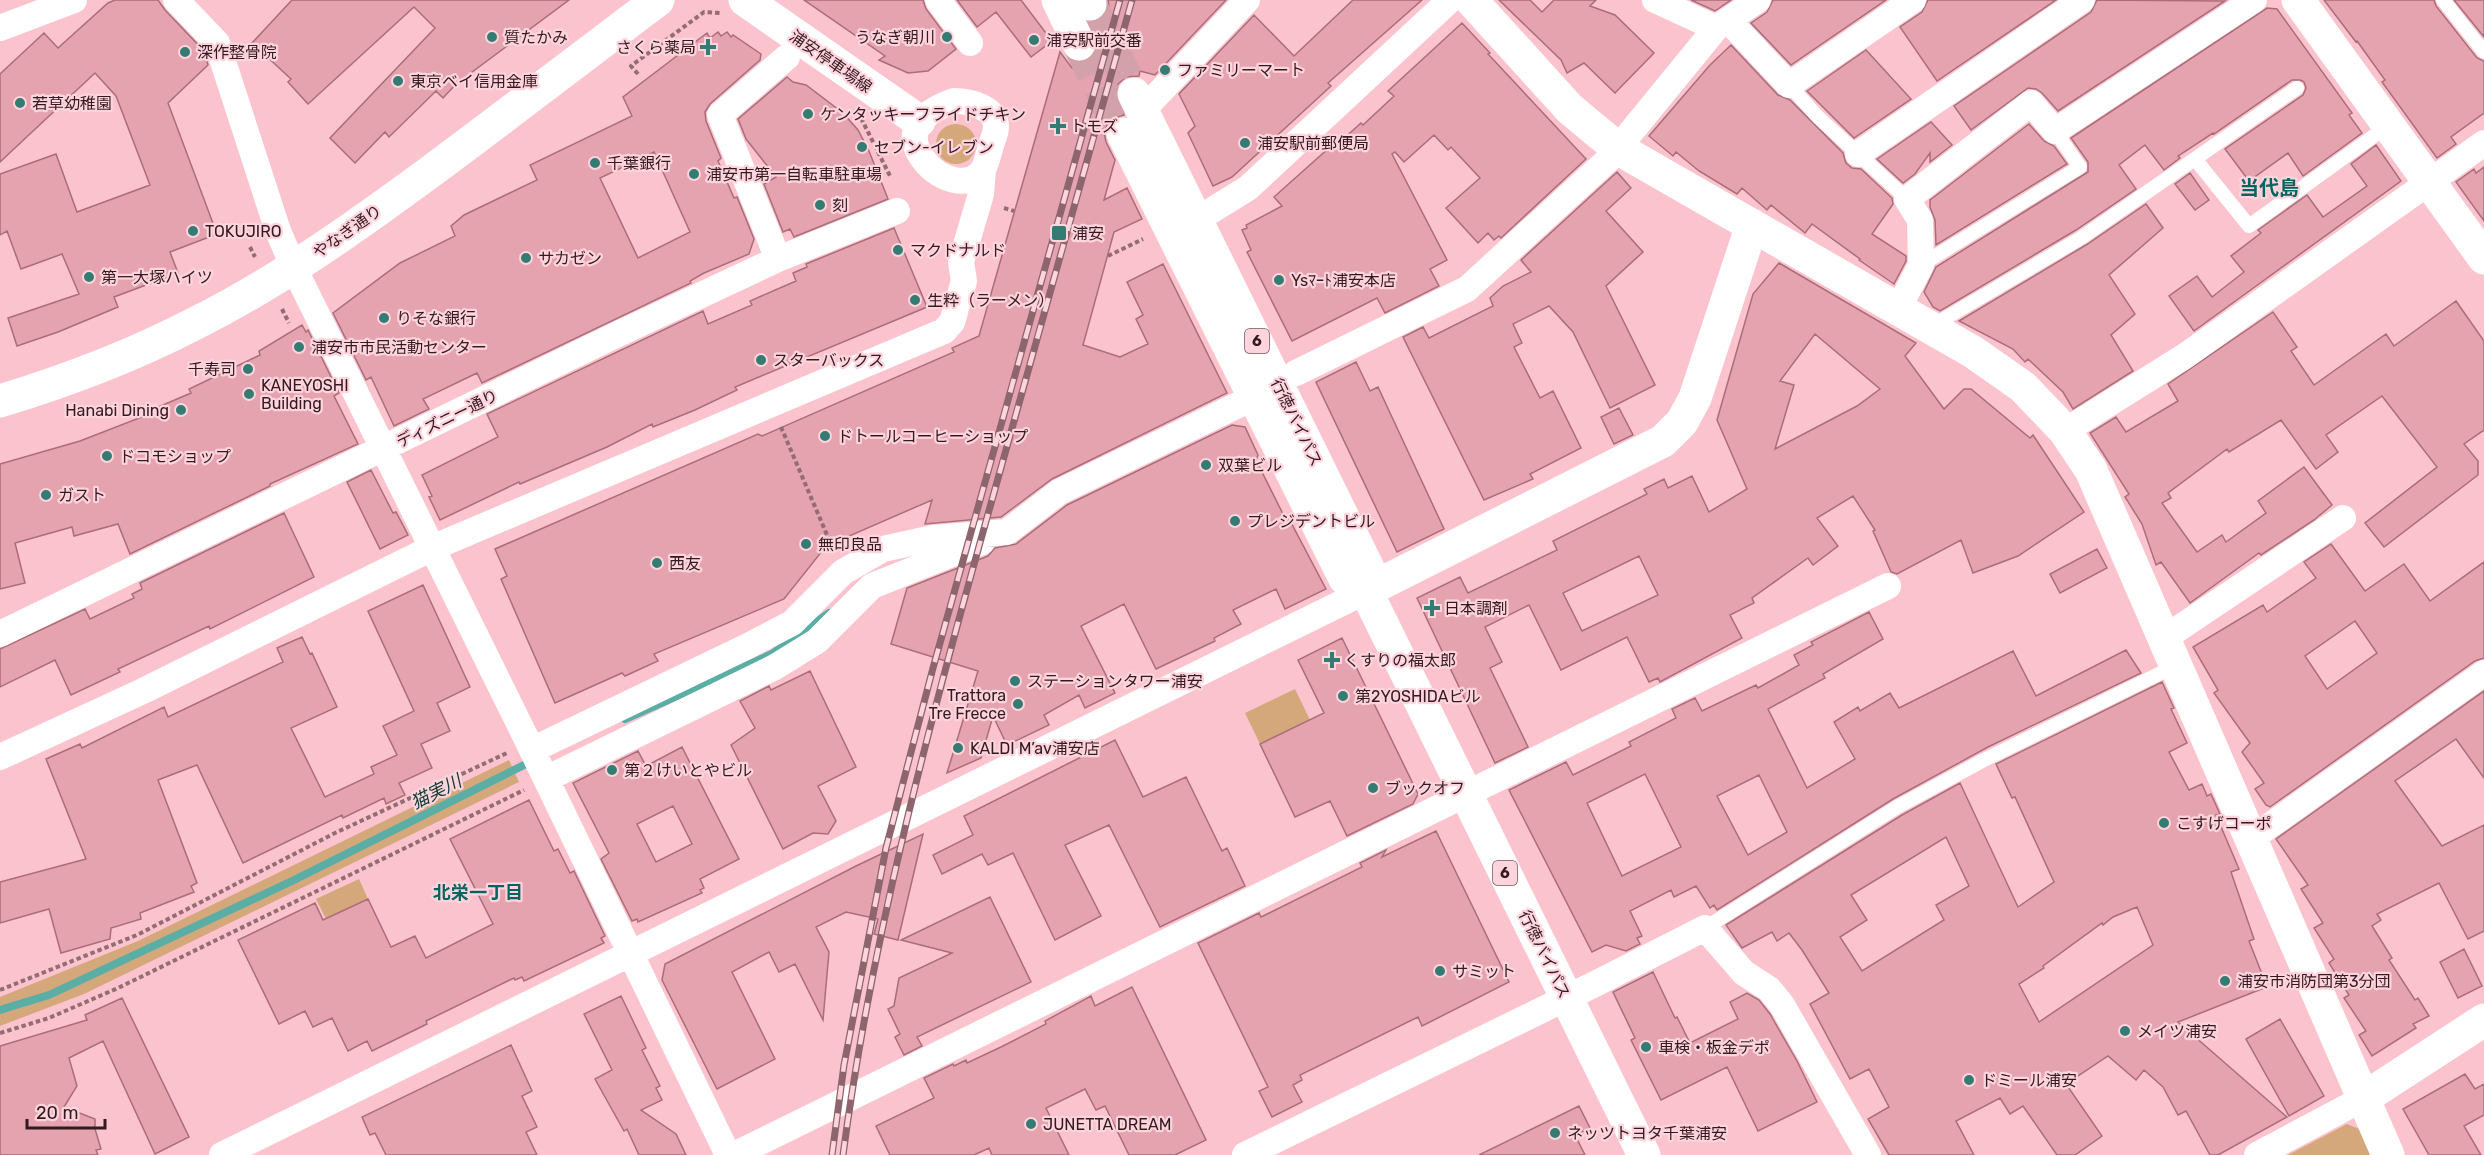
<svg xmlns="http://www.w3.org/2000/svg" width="2484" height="1155" viewBox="0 0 2484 1155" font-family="Rubik,'Noto Sans JP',sans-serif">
<rect width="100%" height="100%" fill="#fbc3cd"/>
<path fill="#d5a87b" d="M936 144a20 20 0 1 1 40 0a20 20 0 1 1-40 0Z
M1295,689l15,31 -50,24 -15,-31z
M509,760l10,22 -435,212 -84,32v-29l138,-56z
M359,879l9,20 -42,20 -10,-20z
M2347,1124l17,7 10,24h-86z"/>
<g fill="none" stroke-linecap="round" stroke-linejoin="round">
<path stroke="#5baea5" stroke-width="8" d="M625,719l147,-65 57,-41
M0,1010l49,-15 243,-114 242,-121"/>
</g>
<path fill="#e5a2af" stroke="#ab6d7a" stroke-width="1.5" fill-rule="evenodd" d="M115,0h43l7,10 39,41 4,14 -40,38 49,131 -47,18 8,21 -64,24 4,10 -60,25 -41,14 -9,-28 71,-24 -17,-40 -41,15 -14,-38 -7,4v-61l56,-20 21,58 73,-27 -34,-89 -21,-23 -95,89v-88l44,-41 14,15 50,-45z
M292,0h277l-113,84 -13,14 -7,-7 -47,46 -4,-5 -30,31 -25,-25 105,-110 -21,-21 -106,97 -20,-22 3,-3 -39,-36z
M804,0h119l3,9 30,40 -28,22 -20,2 -29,-13 6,-4z
M957,0h64l31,41 -21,16 -35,-45 -19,15z
M1108,0h118l-71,75 -15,-4 -1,5 -13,1 -8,7 -3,9 9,22 -10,3 -6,5 -4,9 2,10 9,18 -11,40 23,-12 15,31 -28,13 -31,113 37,12 28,-13 -12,-25 7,-4 -16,-33 36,-18 64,129 -175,86 -51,38 -76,7 7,-24 -106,46 -42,53 -130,55 4,7 -33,15 -3,-3 -67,30 -54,-124 6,-3 -12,-27 263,-115 4,2 192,-84 -2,-4 27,-12 81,-284 12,16 2,-6 13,-1 7,-6 4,-10 -8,-22 9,-3 6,-5 4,-9z
M1353,0h69l-94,83 3,3 -99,91 -19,9 -25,-53 7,-7 -16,-32 75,-79 40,41z
M1499,0h31l12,12 12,-12h42l-6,6 25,9 39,38 -39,40 -31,-30 -17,10 -6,-13z
M1691,0h40l-16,11z
M1773,0h113l-95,65 -40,-42 16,-11z
M1928,0h128l-119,81 -37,-54 22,-15z
M2097,0l128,1 -167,110 -16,-18 -6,-4 -8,-1 -57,42 -17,-24 137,-94z
M2324,0h110l2,6 41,52 7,3v52l-33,24 5,7 -19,14 -55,-76 3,-2 -28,-39 -1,1z
M2454,0h30v37z
M2267,8l10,1 75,104 -3,2 13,18 -59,43 -15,-23 -39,28 -24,-32 78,-54 3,-7 -2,-6 -4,-2h-8l-78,54 -1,-1 -35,23 2,2 -16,12 -19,-25 -26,20 17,24 -60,41 -136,81 -7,-4 -9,-15 12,-25 152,-95v-10l-17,-24z
M1462,23l28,30 -2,1 98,105 -85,79 -2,-2 -5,4 -6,-7 -10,10 -32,-35 34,-30 -29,-31 -3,3 -14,-15 -30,27 -9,-10 -3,2 55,106 -17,9 9,17 -54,27 -8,-15 -85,43 -45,-89 4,-2 -9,-20 5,-2 -1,-3 36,-19 -8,-9 56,-50 2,2 29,-26 2,2 31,-29 -6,-5z
M718,32l3,4 6,-4 4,5 2,-2 28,19 -1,6 -50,44 -5,8 1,9 15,37 -3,3 16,37 3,-1 17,42 -5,15 -45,19 -14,8 1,2 -209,100 -5,-10 -54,26 6,10 -35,17 -23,-49 -5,3 -33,-67 67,-50 55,-27 -4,-10 13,-11 73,-35 -7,-15 102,-49 -9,-19 84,-64 3,5zM654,152l36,80 -52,26 -38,-80z
M1731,45l47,50 12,5 53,53 3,10 6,5 9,1 31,29 1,6 -21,30 34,22v5l-12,23 -35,-24 1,-1 -48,-35 -7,9 -34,-28 -4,5 -25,-22 -5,6 -38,-23 -23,-19 -3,4 -24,-20 61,-71z
M1866,50l45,49 -57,39 -47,-47z
M787,77l6,5 13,3 37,28 15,17 11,21 19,48 -94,38 -4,-8 -7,3 -19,-48 12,-7 -30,-38 -8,-20z
M1931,122l21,23 -22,17v-9l-15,21 -12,9 -26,-24z
M2029,124l15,17 10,5 13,18 -131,81 -1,-25 -5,-13v-7z
M2376,145l25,36 -207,150 -25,-35 28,-20 15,21 32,-25 -13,-16 30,-23 -3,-3 49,-35 16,22 44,-31 -16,-22z
M2484,167v54l-28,-39 18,-13 2,4z
M1617,172l14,16 -25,23 37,41 -37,34 49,99 -45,23 -37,-76 -24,-26 -36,18 9,19 -8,4 26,51 13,-7 28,57 -51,26 3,5 -49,21 -81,-163 20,-10 6,11 64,-32 -3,-8 13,-12 28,-14 -10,-12z
M2190,173l19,27 -14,10 -20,-26z
M2146,204l17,24 -54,47 26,39 -24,21 22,36 -60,38 -10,-17 -35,-33 -3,3 -12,-13 -54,-28 127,-76z
M894,228l33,79 -192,80 2,3 -42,20 -42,17 -1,-3 -45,23 -87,37 -1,-2 -79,38 -11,-23 3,-1 -10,-21 76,-38 -11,-23 216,-103 5,13 44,-19 -2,-4 46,-20 -3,-8 14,-6 -1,-3z
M1779,263l137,80 -11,13 39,53 20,-20h7l59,49 3,-3 51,77 -66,44 -45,17 -12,-33 -64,34 -6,-2 -18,-41 2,-1 -22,-34 -36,22 21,28 -25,19 -5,-7 -56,40 2,5 -24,12 12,23 -82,44 -2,-4 -9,4 -22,-45 -66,33 -32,-65 -44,22 17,35 -12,6 38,79 -33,16 -78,-165 43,-21 8,16 89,-43 -4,-9 94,-47 -3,-5 20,-10 4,9 24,-12 17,36 38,-23 -30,-69 36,-126zM1815,334l65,55 -23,17 -82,43 19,-64 -14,-4zM1639,556l19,39 -76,36 -19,-38z
M2456,301l28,40v89l-20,14 14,17v14l-94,72 -19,-24 72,-56 -55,-71 -56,39 12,17 -22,17 -35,-49 -52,32 -2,-3 -59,44 3,5 -9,5 35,49 25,-17 4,7 40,-29 -8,-12 46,-34 28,38 -18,15 -53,35 -2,-2 -69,50 -29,-41 -5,3 -14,-41 -17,-27 4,-3 -39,-61 26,-16 10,15 52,-31 -10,-17 105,-72 24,35 -6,4 23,34 72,-51 8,12z
M302,325l4,7 2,-2 31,63 -5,3 24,48 -88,40v2l-140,68 -12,-30 -44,12 -2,-9 -57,16 10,40 -25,6v-125l80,-23 80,-31 -2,-3 33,-14 -2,-4 71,-34 -1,-4z
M1356,362l14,29 8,-4 66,142 -47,23 -81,-170z
M1619,408l14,27 -19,9 -13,-27z
M1232,425l13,2 13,28 -2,5 29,58 3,-1 38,72 -41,20 -9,-20 -43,21 8,14 -27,14 1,3 -59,28 -32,-65 -43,22 34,67 -30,15 -6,-13 -35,20 5,10 -42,20 -14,-29 -12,42 -34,15 31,-102 -87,-27 16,-56 81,-32 7,-8 21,-4 51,-39z
M371,470l22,43 3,-1 12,23 -28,14 -33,-67z
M284,513l30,64 -104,52 -1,-3 -91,43 2,3 -49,23 -16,-35 -55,27v-38l85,-40 5,10 44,-21 -2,-4 10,-5 -2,-6z
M2331,544l34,47 39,-27 26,37 54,-39v96l-9,3 -205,146 -4,-2 -11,-16 9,-6 -22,-31 8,-9 -36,-50 4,-3 -25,-43 70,-42 4,7 49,-34 -12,-16zM2355,621l22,32 -50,36 -22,-33z
M2097,549l10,19 -47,25 -10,-19z
M423,585l47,102 -33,16 13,28 -29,13 11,24 -33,15 6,12 -19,9 -2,-6 -41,20 -1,-3 -99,48 -46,-98 -39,15 39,103 -6,3 3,6 -54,21 1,6 -30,9 -1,11 -49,14 -12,-44 -49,14v-41l86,-23 -40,-100 34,-15 2,4 82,-41 4,10 115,-55 -6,-14 25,-11 8,17 2,-1 25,54 -46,21 34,69 49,-23 -3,-7 26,-12 -14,-29 31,-15 -46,-100z
M1869,612l14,27 -60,35 2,4 -57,31 39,79 48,-29 -21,-37 24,-15 2,4 30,-18 9,15 114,-57 23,45 90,-46 15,23 -153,74 -95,52 -176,111 -3,-5 -4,3 -14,-22 -22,11 -3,-7 -41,21 12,25 -5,2 3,6 -14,7 -20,-6 -14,7 -83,-162 57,-28 7,13 58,-29 -2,-4 47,-24 -4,-9 23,-11 7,13 54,-26 2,3 41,-23 -5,-10 19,-10 -2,-3zM1645,774l36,73 -59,29 -35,-73zM1759,775l28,57 -39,23 -31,-59z
M1342,638l76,156 -5,10 -66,32 -17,-35 -35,16 -35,-73 64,-31 -26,-53z
M810,671l46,96 -38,19 18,35 -8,13 -15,-1 -30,16 -52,-104 24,-17 -15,-27 29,-15 2,4z
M2162,682l12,26 -3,1 16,34 -18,9 20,38 13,-6 5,12 4,-2 9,20 -4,1 23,54 -8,3 23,67 -5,2 15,38 -4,1 4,8 -86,34 109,95 -69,38h-8l-24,-44 -8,4 -15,-28 -19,-17 -8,10 -28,-24 -42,28 36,52 -27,19h-18l-34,-49 -13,8 -10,-16 -44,23 18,34h-85l-21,-36 21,-12 -20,-38 -19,10 -40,-75 19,-11 -27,-43 -13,-17 -12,8 -5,-9 -30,16 -16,-23 176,-110 58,-32 58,124 36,-25 -39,-85 -3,1 -16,-34zM1946,837l23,49 -33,19 8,15 -82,51 -22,-34 27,-17 -16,-25zM2137,907l16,38 -114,77 -20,-38 25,-16 -1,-2 59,-43 1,2 10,-8z
M2484,691v87l-28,-39 -61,42 47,65 42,-21v106l-16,8 -29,-56 -62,31 4,6 -9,6 20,32 -3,2 26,40 3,-2 11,18 -16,8 3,4 -44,28 -13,-21 7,-4 -22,-33 5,-3 -20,-32 5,-4 -20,-31 9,-5 -22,-34 7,-4 -32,-46z
M1115,740l28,57 43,-20 36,74 5,-3 18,38 -85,41 -51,-102 -44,20 36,71 -46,24 -42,-87 -25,12 -6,-11 -40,20 -9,-19 40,-20 -9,-19z
M682,747l57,112 -39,20 4,9 -4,2 2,3 -64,29 -1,-3 -5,2 -31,-62 8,-6 -36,-70 65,-32 8,15zM673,806l19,38 -36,18 -19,-38z
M529,800l25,51 4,-2 12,24 4,-2 31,65 -4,2 3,5 -80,38 -2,-4 -7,3 -1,-2 -88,43 1,3 -55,27 -5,-10 -19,10 -16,-33 -19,9 -8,-16 -26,13 -41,-84 77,-37 8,17 45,-21 23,48 24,-11 11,22 67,-34 -43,-85z
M1436,831l73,151 -87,44 -4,-9 -118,58 2,5 -9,5 9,17 -30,15 -13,-26 9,-4 -70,-144 61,-30 2,4 101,-50 -2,-4 26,-13 -4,7z
M923,834l-25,106 -24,-6 4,-15 -32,-7 -30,15 13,25 -6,68 -28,-56 -16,8 -10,-20 -37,20 43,87 -58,30 -55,-109 3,-16 191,-98z
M990,897l41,85 -114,55 5,9 -18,9 -9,-18 5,-3 -12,-25 6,-3 5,-28 53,-25 -51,-13z
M2464,949l18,37 -24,12 -18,-36z
M1653,972l22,46 2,-1 13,26 48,-24 -8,-17 17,-9 12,7 11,14 27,47 20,41 -59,29 -31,-64 -66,33 -30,-60 4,-2 -22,-46z
M1132,987l74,153 -31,15h-46l-24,-49 -9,4 -11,-21 -39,19 23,47h-77l-3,-7 -15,7h-84l-14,-29 58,-28 -10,-20 29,-14 1,2 12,-6 1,3 34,-16 45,-23 -1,-3 46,-25 4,10z
M621,996l25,52 -4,2 18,36 -4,2 6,12 -21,10 35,24 10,21h-47l-12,-26 -3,2 -29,-52 17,-9 -28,-56z
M122,998l67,139 -34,17 -52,-113 -34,17 8,28 -13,21 31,12v10l6,20 -5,1 2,5h-98v-109l87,-26 -2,-5z
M2280,1019l44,77 -35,20 -43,-77z
M511,1045l21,46 -10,5 15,31 -11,5 11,23h-151l-11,-22 -5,2 -8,-18z
M2465,1074l10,15 9,-5v31l-20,11 17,29h-52l-26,-46z
M1579,1106l11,22 -15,7 10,20h-106z"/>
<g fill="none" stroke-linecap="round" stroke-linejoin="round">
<path stroke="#d3a1aa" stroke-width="33" stroke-dasharray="33 16" stroke-linecap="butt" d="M1090,4l44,90
M1079,44l44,90"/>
<path stroke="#946c74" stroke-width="4" stroke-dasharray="4.5 3" stroke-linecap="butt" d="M638,74l-7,-8 73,-54 16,1
M861,118l30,60
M1004,208l10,3
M250,247l5,10
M1108,256l35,-17
M282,309l7,14
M781,427l52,122
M0,990l137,-55 198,-102 172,-80
M0,1033l49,-15 69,-30 406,-198"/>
<path stroke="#fff" stroke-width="14" d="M2443,0l41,52
M1789,85l29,32 89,82
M2195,159l54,67 140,-101
M1921,265l159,-98 -25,-36
M1932,326l149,-88 216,-150
M1705,928l192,-121 85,-46 193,-95"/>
<path stroke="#fff" stroke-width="26" d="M176,0l41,43 61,188 16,37 238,482 196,405
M938,0l32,43
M1655,0l61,28
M1728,20l61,65 124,-85
M0,28l74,-28
M954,101c15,0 42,6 42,26 0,7 -5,16 -6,22 -2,6 -4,17 -8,22 -15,19 -42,7 -55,-7 -28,-32 -4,-52 27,-63z
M1142,111l105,-111
M1858,154l224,-154
M1198,219l50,-31 202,-188
M778,259l-58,-144 67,-58
M1898,309l23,-44 -1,-45 -13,-21 124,-96 24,28 199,-131
M1296,373l171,-84 142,-130 107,-131 42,-28
M2065,431l120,-75 299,-213
M0,634l618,-300 160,-75 119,-48
M2163,639l180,-121
M532,750l214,-103 46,-24 51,-51 40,-23 50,-11 74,-6 52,-40 181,-88
M0,757l143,-66 289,-143 512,-217 8,-9 12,-41 -3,-19 20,-68 2,-24
M546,779l229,-112 42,-26 55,-55 110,-44
M2251,839l233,-166
M222,1155l1144,-564
M734,1155l1154,-569
M1245,1155l350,-171 110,-56 39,45 25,16 13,16 86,150
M2257,1155l107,-57"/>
<path stroke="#fff" stroke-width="33" d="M745,0l174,121
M1471,0l99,109 47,39 356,204 50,35 42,44 26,39 297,685
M2298,0l186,258
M0,401c66,-20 132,-45 194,-77 84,-42 160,-96 236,-152 77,-57 152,-115 228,-172
M1366,591l297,-150 19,-19 13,-24 57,-173
M2364,1098l120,-78"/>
<path stroke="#fff" stroke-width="33" d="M1058,0l21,44
M1088,0l2,4
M1134,94l234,474 -2,23 278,564
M1123,134l222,445 21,12"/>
<g stroke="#8c656d" stroke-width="7">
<path id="rail" d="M832,1155l12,-90 42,-217 47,-180 187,-668
M843,1155c29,-220 87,-434 147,-648 47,-169 95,-338 142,-507"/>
</g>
<use href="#rail" stroke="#ffd4dc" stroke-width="4.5" stroke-dasharray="14" stroke-linecap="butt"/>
</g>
<g fill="#337b73" stroke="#ffd4dc" stroke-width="2">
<circle cx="492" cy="37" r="6"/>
<circle cx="947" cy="37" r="6"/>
<circle cx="1034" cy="40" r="6"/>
<path d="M705 38h6v6h6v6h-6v6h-6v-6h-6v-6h6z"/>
<circle cx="185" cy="52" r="6"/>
<circle cx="1165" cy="70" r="6"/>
<circle cx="398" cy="81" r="6"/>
<circle cx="20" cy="103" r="6"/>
<circle cx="808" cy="114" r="6"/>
<path d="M1055 117h6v6h6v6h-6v6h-6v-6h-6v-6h6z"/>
<circle cx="1245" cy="143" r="6"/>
<circle cx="862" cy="147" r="6"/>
<circle cx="595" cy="163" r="6"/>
<circle cx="694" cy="174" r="6"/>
<circle cx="820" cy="205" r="6"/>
<circle cx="193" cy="231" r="6"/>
<rect x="1051" y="225" width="16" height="16" rx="3"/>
<circle cx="898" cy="250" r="6"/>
<circle cx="526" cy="258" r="6"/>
<circle cx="89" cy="277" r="6"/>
<circle cx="1279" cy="280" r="6"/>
<circle cx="915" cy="300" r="6"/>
<circle cx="384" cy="318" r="6"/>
<circle cx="299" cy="347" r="6"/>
<circle cx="761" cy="360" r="6"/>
<circle cx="248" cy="369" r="6"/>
<circle cx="249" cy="394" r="6"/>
<circle cx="181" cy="410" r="6"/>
<circle cx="825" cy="436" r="6"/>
<circle cx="107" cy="456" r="6"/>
<circle cx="1206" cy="465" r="6"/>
<circle cx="46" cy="495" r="6"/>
<circle cx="1235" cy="521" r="6"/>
<circle cx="806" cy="544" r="6"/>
<circle cx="657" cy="563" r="6"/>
<path d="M1429 599h6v6h6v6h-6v6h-6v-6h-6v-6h6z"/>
<path d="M1329 651h6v6h6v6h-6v6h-6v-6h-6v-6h6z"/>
<circle cx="1015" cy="681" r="6"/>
<circle cx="1343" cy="696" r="6"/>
<circle cx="1018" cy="704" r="6"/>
<circle cx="958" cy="748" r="6"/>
<circle cx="612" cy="770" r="6"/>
<circle cx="1373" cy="788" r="6"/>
<circle cx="2164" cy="823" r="6"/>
<circle cx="1440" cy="971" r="6"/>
<circle cx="2225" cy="981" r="6"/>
<circle cx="2125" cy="1031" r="6"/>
<circle cx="1646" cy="1047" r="6"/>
<circle cx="1969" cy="1080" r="6"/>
<circle cx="1031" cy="1124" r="6"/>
<circle cx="1555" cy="1133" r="6"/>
</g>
<g text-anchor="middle" stroke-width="4.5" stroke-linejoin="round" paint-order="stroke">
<g fill="#ffd4dc" stroke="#705258" stroke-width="1.5">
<rect x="1245" y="329" width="24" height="24" rx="4.5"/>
<rect x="1493" y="861" width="24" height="24" rx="4.5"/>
</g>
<g font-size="15" font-weight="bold" fill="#331a20">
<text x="1257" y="346">6</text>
<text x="1505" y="878">6</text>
</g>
<g font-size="16" fill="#331a20" stroke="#ffd4dc" text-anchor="start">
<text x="504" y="43">質たかみ</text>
<text x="935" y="43" text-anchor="end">うなぎ朝川</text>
<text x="1046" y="46">浦安駅前交番</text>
<text x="696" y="53" text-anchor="end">さくら薬局</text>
<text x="197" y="58">深作整骨院</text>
<text x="1177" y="76">ファミリーマート</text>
<text x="410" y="87">東京ベイ信用金庫</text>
<text x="32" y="109">若草幼稚園</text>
<text x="820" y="120">ケンタッキーフライドチキン</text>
<text x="1070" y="132">トモズ</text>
<text x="1257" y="149">浦安駅前郵便局</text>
<text x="874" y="153">セブン-イレブン</text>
<text x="607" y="169">千葉銀行</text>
<text x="706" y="180">浦安市第一自転車駐車場</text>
<text x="832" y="211">刻</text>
<text x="205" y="237">TOKUJIRO</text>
<text x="1072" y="239">浦安</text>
<text x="910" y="256">マクドナルド</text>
<text x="538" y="264">サカゼン</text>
<text x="101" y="283">第一大塚ハイツ</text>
<text x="1291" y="286">Ysﾏｰﾄ浦安本店</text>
<text x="927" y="306">生粋（ラーメン）</text>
<text x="396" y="324">りそな銀行</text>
<text x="311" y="353">浦安市市民活動センター</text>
<text x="773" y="366">スターバックス</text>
<text x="236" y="375" text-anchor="end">千寿司</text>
<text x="261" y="391">KANEYOSHI<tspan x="261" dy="18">Building</tspan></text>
<text x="169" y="416" text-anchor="end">Hanabi Dining</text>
<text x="837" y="442">ドトールコーヒーショップ</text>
<text x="119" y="462">ドコモショップ</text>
<text x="1218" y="471">双葉ビル</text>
<text x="58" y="501">ガスト</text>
<text x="1247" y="527">プレジデントビル</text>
<text x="818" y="550">無印良品</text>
<text x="669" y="569">西友</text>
<text x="1444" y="614">日本調剤</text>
<text x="1344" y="666">くすりの福太郎</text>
<text x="1027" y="687">ステーションタワー浦安</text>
<text x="1006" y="701" text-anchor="end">Trattora<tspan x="1006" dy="18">Tre Frecce</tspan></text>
<text x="1355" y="702">第2YOSHIDAビル</text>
<text x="970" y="754">KALDI M’av浦安店</text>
<text x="624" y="776">第２けいとやビル</text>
<text x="1385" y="794">ブックオフ</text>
<text x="2176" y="829">こすげコーポ</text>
<text x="1452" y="977">サミット</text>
<text x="2237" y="987">浦安市消防団第3分団</text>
<text x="2137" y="1037">メイツ浦安</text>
<text x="1658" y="1053">車検・板金デポ</text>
<text x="1981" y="1086">ドミール浦安</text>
<text x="1043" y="1130">JUNETTA DREAM</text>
<text x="1567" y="1139">ネッツトヨタ千葉浦安</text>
</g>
<g font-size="16" fill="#331a20" stroke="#ffd4dc">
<text transform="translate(831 61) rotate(35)" y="6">浦安停車場線</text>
<text transform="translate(347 231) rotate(-35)" y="6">やなぎ通り</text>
<text transform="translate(447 418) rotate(-26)" y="6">ディズニー通り</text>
<text transform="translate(1297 422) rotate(64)" y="6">行徳バイパス</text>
<text transform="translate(1545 954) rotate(64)" y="6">行徳バイパス</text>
</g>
<g font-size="18" font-style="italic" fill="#113935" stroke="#ffd4dc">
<text transform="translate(436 792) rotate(-27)" y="6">猫実川</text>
</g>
<g font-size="18" font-weight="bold" fill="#00655e" stroke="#ffd4dc">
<text x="478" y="899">北栄一丁目</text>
</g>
<g font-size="20" font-weight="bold" fill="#00655e" stroke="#ffd4dc">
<text x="2269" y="195">当代島</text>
</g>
</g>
<path d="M27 1119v9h78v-9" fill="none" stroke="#331a20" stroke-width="3"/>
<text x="36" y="1119" font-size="18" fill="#331a20" stroke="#ffd4dc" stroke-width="4.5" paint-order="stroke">20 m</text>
</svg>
